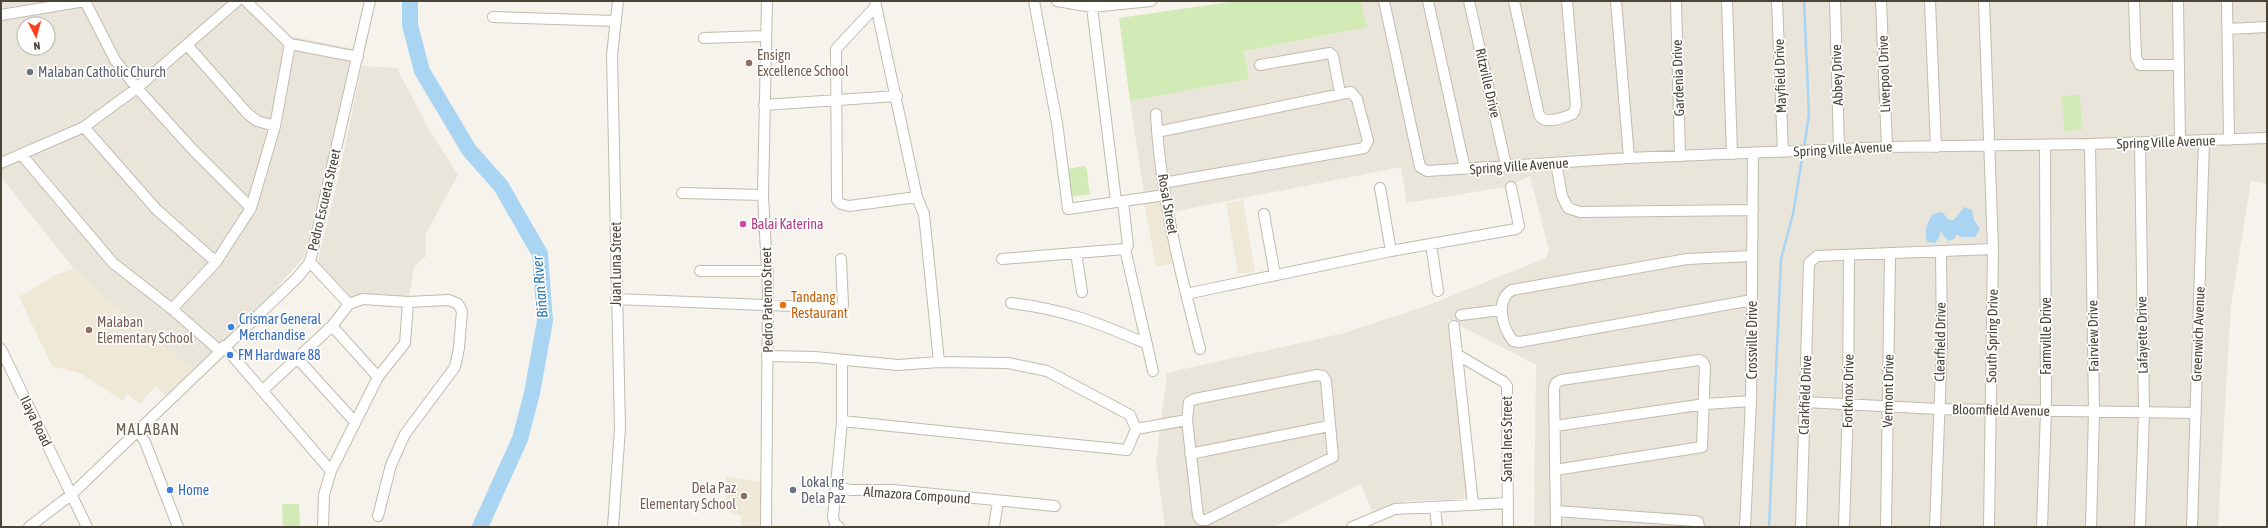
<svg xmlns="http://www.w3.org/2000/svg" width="2268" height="528" viewBox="0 0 2268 528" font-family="'Asap Condensed',sans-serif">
<rect width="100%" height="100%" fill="#f6f3ec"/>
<path fill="#eae5da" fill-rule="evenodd" d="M1,1h253l36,35 64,13 -50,208 -36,41 -75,72 -88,-72 -31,-29 -73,-92zM24,24h24v24h-24z
M1361,1h906v183l-16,-3 -20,124 -13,222h-684l2,-162 -88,-46 20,180 -63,2 -33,10 -11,-27 -87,43h-109l-9,-66 11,-88 177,-40 82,-27 120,-48 3,-7 -19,-75 -19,10 -104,17 -6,-36 -229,45 -28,-18 -14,-93 119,-22 -5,-28 123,-24z
M362,66l35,2 30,58 31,49 -33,60 1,21 -12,11 -5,31 -59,4 -33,-38 21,-84z"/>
<path fill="#efe8d6" d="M1163,199l12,64 -19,4 -12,-65z
M1243,200l12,72 -17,2 -12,-71z
M74,269l31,29 88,72 -25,27 -13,-11 -15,18 -13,-10 -4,7 -43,-28 -28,-7 -33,-69 38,-23z
M726,477l36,5 -1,45h-20v-11l-15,-6z"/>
<path fill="#d2eab5" d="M1237,1h124l6,26 -123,24 5,28 -119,22 -11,-83z
M2080,95l2,35 -18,1 -2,-35z
M1086,166l4,28 -19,3 -4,-28z
M282,504h17l1,23h-17z"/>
<path fill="#a9d4f2" d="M1964,207l8,3 2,10 6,9 -5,8h-14l-4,-3 -3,5 -6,2 -8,-10 -1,7 -4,5 -8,-1c-3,-10 0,-20 6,-28l9,-2 7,8h5z"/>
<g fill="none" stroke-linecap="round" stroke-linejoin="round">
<path stroke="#a9d4f2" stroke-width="2.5" d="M1804,148l5,-33 -5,-114
M1769,527l12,-268 12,-45 10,-61"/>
<path stroke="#a9d4f2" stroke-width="16" d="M410,1v24l12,46 47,79 32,36 39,68 5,67 -13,72 -12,46 -40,88"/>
<g stroke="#c2bbae" stroke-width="12">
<path id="minor" d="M246,1l44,43 68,13
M875,1l42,196 7,17 15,148
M1034,1l23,122 11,86 97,-14
M1057,1l35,6 59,-6
M1384,1l36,166 7,4 202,-13 258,-11 203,-3 177,-6
M1428,1l37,168
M1469,1l37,164
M1514,1l25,114c6,11 25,2 34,-1l3,-8 -9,-105
M1616,1l13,157
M1676,1l4,155
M1727,1l5,153
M1777,1l6,151
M1835,1l4,148
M1881,1l6,146
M1930,1l6,146
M1984,1l9,248 -4,278
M2134,1l2,56 4,8h39
M2178,1l2,141
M2227,1l2,139
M876,6l-40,43 1,151 4,4 8,2 68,-9
M1092,7l24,194
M1,15l84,-14 30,59 22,28 56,62 58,58
M493,17l122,4
M2228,29l39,-2
M704,38l62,-2
M188,46l59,67 10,8 18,5
M1260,65l70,-12 3,3 7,37
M764,105l133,-9
M1156,114c4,79 24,158 44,235
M84,127l73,83 59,52
M1157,132l194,-40 6,7 11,42 -4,7 -201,35
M2140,143l4,270 -4,114
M2090,144l4,268 -3,115
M21,154l92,109 59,46 48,42
M1,163l83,-36 53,-39 100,-87
M1556,163l6,33 6,12 12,4 173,-2
M1380,188l11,63
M682,193l81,2
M1264,214l11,61
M1431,244l7,47
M1125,249l28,122
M1076,253l6,39
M1752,256l-65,3 -175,31c-17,10 -10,37 1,51l7,1 232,-42
M1002,259l123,-10 3,-3 -5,-45
M310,262l39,42 14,-5 45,3 41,-2 9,4 4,7 -3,37 -4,19 -50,67 -14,31 -13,51
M700,271h68
M1186,294l205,-43 125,-22 3,-3 -8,-39
M616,299l225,9 2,-3 -2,-46
M1011,303c52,6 88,20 136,41
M172,309l44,-47 35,-54 24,-82 15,-82
M1461,315l40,-5
M332,326l46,51
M1454,326l19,178
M224,346l107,125
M1,349l86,178
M1458,355l46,27 3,4 1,141
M767,356l48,1 83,8 41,-3 69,1 39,8 83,44 6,14 -9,21 -285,-29
M297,358l58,64
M1317,375l6,1 3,5 7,76 -127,63h-5l-3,-4 -11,-96 2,-18 6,-3z
M263,390l69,-64 17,-22
M1805,402l133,7 258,4
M1555,426l150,-22 46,-3
M137,429l8,13 33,85
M1136,429l51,-9
M1190,454l139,-28
M1555,470l147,-23 3,-81 -2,-4 -4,-2 -138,20 -5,3 -2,5 2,139
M837,487l14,3h42l162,16
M1435,507l2,20
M1556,511l139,10 3,1 1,5
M29,527l43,-33 225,-216 13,-16 60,-261
M323,527l1,-32 7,-24 47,-94 27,-34 3,-41
M613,527l7,-99 -8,-373 6,-54
M766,527l2,-237 -5,-95 4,-194
M839,527l-4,-3 -2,-7 9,-96v-60
M994,527l4,-26
M1352,527l43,-18 112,-6
M1745,527l6,-126 2,-248
M1801,527l8,-264 8,-7 176,-7
M1844,527l4,-122 1,-150
M1886,527l4,-273
M1935,527l7,-184 -1,-91
M2042,527l4,-116 -1,-266
M2192,527l12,-387"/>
</g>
<use href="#minor" stroke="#fff" stroke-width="10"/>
</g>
<g fill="#8d6e63" stroke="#fff" stroke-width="1.5">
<circle cx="749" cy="63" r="4"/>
<circle cx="89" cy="330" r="4"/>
<circle cx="744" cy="496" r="4"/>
</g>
<g fill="#6b7280" stroke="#fff" stroke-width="1.5">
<circle cx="30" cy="72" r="4"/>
<circle cx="793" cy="490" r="4"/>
</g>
<circle fill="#d1479c" stroke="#fff" stroke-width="1.5" cx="743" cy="224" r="4"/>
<circle fill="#e8710a" stroke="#fff" stroke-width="1.5" cx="783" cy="305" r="4"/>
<g fill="#3f7fe0" stroke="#fff" stroke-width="1.5">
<circle cx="231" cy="327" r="4"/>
<circle cx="230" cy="355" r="4"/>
<circle cx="170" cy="490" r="4"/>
</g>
<g text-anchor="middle" stroke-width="3.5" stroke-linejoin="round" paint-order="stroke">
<g font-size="14" fill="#785e54" stroke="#fff" text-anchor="start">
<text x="757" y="60">Ensign<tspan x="757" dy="16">Excellence School</tspan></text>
<text x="97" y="327">Malaban<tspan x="97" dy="16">Elementary School</tspan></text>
<text x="736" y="493" text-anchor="end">Dela Paz<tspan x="736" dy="16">Elementary School</tspan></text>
</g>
<g font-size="14" fill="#5b616d" stroke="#fff" text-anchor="start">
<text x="38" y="77">Malaban Catholic Church</text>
<text x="801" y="487">Lokal ng<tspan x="801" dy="16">Dela Paz</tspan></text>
</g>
<g font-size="14" fill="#4b4439" stroke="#fff">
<text transform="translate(1884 74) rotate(-92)" y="5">Liverpool Drive</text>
<text transform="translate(1837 75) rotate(-92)" y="5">Abbey Drive</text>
<text transform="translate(1780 76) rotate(-92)" y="5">Mayfield Drive</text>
<text transform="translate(1678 78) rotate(-92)" y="5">Gardenia Drive</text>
<text transform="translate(1488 83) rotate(77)" y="5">Ritzville Drive</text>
<text transform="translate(2166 142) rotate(-2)" y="5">Spring Ville Avenue</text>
<text transform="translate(1843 149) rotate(-3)" y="5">Spring Ville Avenue</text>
<text transform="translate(1519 166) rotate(-4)" y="5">Spring Ville Avenue</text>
<text transform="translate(324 200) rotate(-77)" y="5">Pedro Escueta Street</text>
<text transform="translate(1168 204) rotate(80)" y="5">Rosal Street</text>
<text transform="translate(616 264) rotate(-90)" y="5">Juan Luna Street</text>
<text transform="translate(767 300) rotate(-91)" y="5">Pedro Paterno Street</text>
<text transform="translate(2198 334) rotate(-88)" y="5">Greenwich Avenue</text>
<text transform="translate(2142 335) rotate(-91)" y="5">Lafayette Drive</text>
<text transform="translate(1992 336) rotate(-89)" y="5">South Spring Drive</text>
<text transform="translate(2046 336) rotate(-90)" y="5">Farmville Drive</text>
<text transform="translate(2093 336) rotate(-91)" y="5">Fairview Drive</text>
<text transform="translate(1752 340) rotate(-90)" y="5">Crossville Drive</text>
<text transform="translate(1940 342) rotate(-89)" y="5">Clearfield Drive</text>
<text transform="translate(1848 391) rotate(-89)" y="5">Fortknox Drive</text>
<text transform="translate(1888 391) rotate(-89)" y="5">Vermont Drive</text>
<text transform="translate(1805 395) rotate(-88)" y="5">Clarkfield Drive</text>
<text transform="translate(2001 410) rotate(1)" y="5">Bloomfield Avenue</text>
<text transform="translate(36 421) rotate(64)" y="5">Ilaya Road</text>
<text transform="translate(1507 439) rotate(-90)" y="5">Santa Ines Street</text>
<text transform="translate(917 495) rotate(4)" y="5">Almazora Compound</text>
</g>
<g font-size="14" fill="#b23c85" stroke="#fff" text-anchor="start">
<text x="751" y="229">Balai Katerina</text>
</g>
<g font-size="14" fill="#c56008" stroke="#fff" text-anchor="start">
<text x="791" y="302">Tandang<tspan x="791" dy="16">Restaurant</tspan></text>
</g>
<g font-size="14" fill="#366cbe" stroke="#fff" text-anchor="start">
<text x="239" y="324">Crismar General<tspan x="239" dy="16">Merchandise</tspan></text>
<text x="238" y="360">FM Hardware 88</text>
<text x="178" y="495">Home</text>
</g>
<g font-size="15" font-style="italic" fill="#2e7ab2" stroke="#fff">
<text transform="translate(540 287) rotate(-95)" y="5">Biñan River</text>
</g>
<g font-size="16" letter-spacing="1" fill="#6e6250" stroke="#fff">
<text x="148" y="435">MALABAN</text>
</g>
</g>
<rect width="2268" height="528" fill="none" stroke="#4b4439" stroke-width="4"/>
<g transform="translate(36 36) rotate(174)"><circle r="19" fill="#ffffff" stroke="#b7b4b0"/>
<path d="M0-3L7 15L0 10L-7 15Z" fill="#fc3f1d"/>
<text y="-6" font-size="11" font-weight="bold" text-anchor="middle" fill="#4b4439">N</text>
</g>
</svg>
